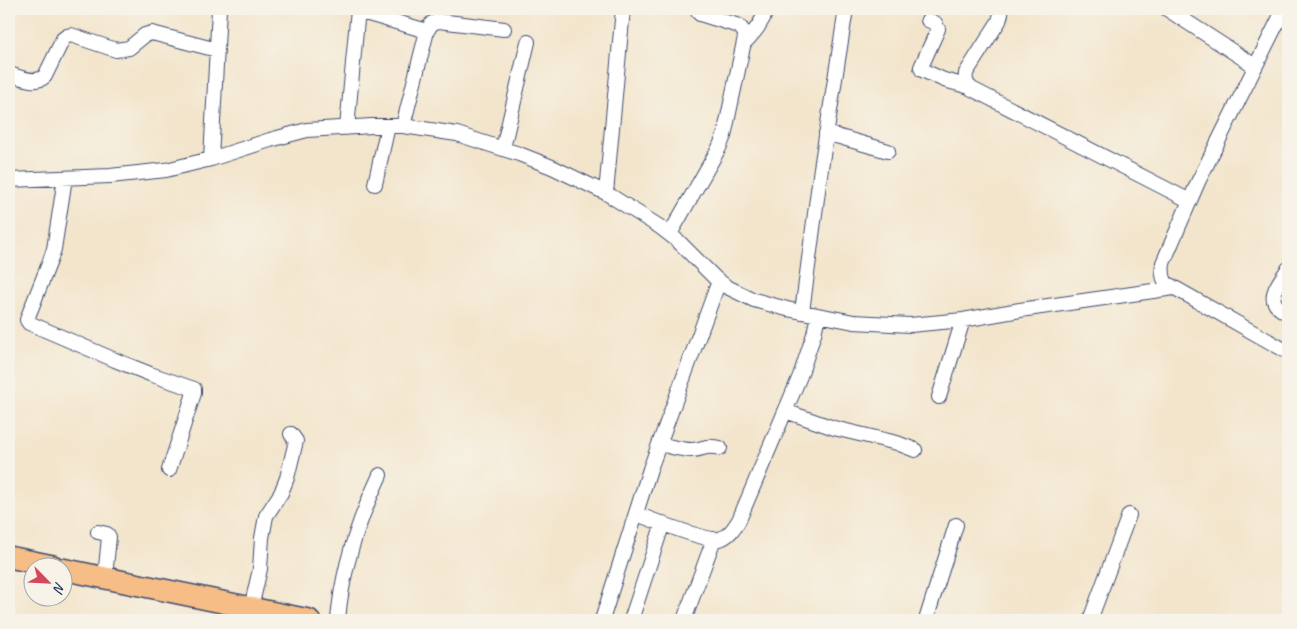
<svg xmlns="http://www.w3.org/2000/svg" width="1297" height="629" viewBox="0 0 1297 629" font-family="Caveat,sans-serif">
<rect width="100%" height="100%" fill="#f7f3e8"/>
<filter id="ink" filterUnits="userSpaceOnUse"><feTurbulence type="fractalNoise" baseFrequency=".02" numOctaves="2"/><feDisplacementMap in="SourceGraphic" scale="10" xChannelSelector="R" yChannelSelector="G"/><feConvolveMatrix kernelMatrix="1 2 1 2 8 2 1 2 1" color-interpolation-filters="sRGB"/></filter>
<filter id="wash" filterUnits="userSpaceOnUse"><feTurbulence type="fractalNoise" baseFrequency=".0096" numOctaves="4" result="noise"/><feDisplacementMap in="SourceGraphic" scale="20" xChannelSelector="R" yChannelSelector="G"/><feGaussianBlur stdDeviation="1.12" result="paint"/><feColorMatrix in="noise" values="0 0 0 0 0 0 0 0 0 0 0 0 0 0 0 0 0 1.4 0 .05"/><feComposite in="paint" operator="in"/></filter>
<g filter="url(#wash)">
<rect width="100%" height="100%" fill="#f3e5cc"/>
</g>
<g filter="url(#ink)">
<g fill="none" stroke-linecap="round" stroke-linejoin="round">
<g stroke="#3b4a6e" stroke-width="16">
<path id="minor" d="M1000,9l1,5 -2,7 -33,52c-1,8 0,11 6,16l218,112
M1167,9l88,57
M1284,9l-86,173 -35,81c-1,8 -1,14 3,20l122,69
M358,11l69,20 -24,95
M928,20l7,3 3,6 -17,38 1,3 22,10 26,7
M427,31l5,-8 7,-2 65,8
M744,43c11,-11 18,-20 23,-34
M9,74c10,3 27,11 36,2l18,-37 4,-3 4,-1 45,15 13,-2 16,-13 7,-2 65,17
M347,128l11,-119
M826,133l62,18
M503,148l25,-106
M211,159l8,-150
M65,178l-11,71 -4,12 -21,53 -2,6 2,3 86,37 35,14 44,15v4l-25,77
M9,180l101,-4 56,-6 45,-11 59,-19 37,-10 65,-4h31l54,8 62,20 33,13 54,26 54,34 18,14 38,38 11,8 27,13 33,9 67,13 56,3 53,-5 57,-10 154,-22
M375,184l13,-58
M606,193l17,-184
M670,234l49,-86 5,-12 21,-99v-4l-6,-7 -39,-12 -2,-2 -1,-3
M1288,269c-5,8 -19,24 -13,34 2,5 9,8 13,11
M802,312l19,-144 25,-159
M939,397l24,-77
M785,411l49,17 63,15 18,7
M659,444c11,2 22,6 33,6 12,0 12,-6 28,-2
M636,514c15,5 70,28 84,25 9,-3 14,-11 19,-19l61,-144 14,-42 4,-19
M98,532l9,2 2,3 -4,40
M251,608l9,-39 2,-31 4,-22 15,-23 6,-15 9,-37 -5,-7
M338,620c4,-51 20,-99 42,-145
M602,620l48,-151 69,-188
M631,620l32,-97
M684,620l30,-81
M926,620l30,-95
M1090,620l39,-105"/>
</g>
<g stroke="#3b4a6e" stroke-width="24">
<path id="highway" d="M9,557l44,9
M62,569l247,51"/>
</g>
<use href="#minor" stroke="#fff" stroke-width="14"/>
<use href="#highway" stroke="#f6be86" stroke-width="21"/>
</g>
</g>
<rect width="1297" height="629" fill="none" stroke="#f7f3e8" stroke-width="30"/>
<g transform="translate(48 582) rotate(114)"><circle r="24" fill="#f7f3e8" stroke="#9fa5b1"/>
<path d="M0-4L9 19L0 12L-9 19Z" fill="#d1495b"/>
<text y="-8" font-size="14" font-weight="bold" text-anchor="middle" fill="#1b2f5e">N</text>
</g>
</svg>
